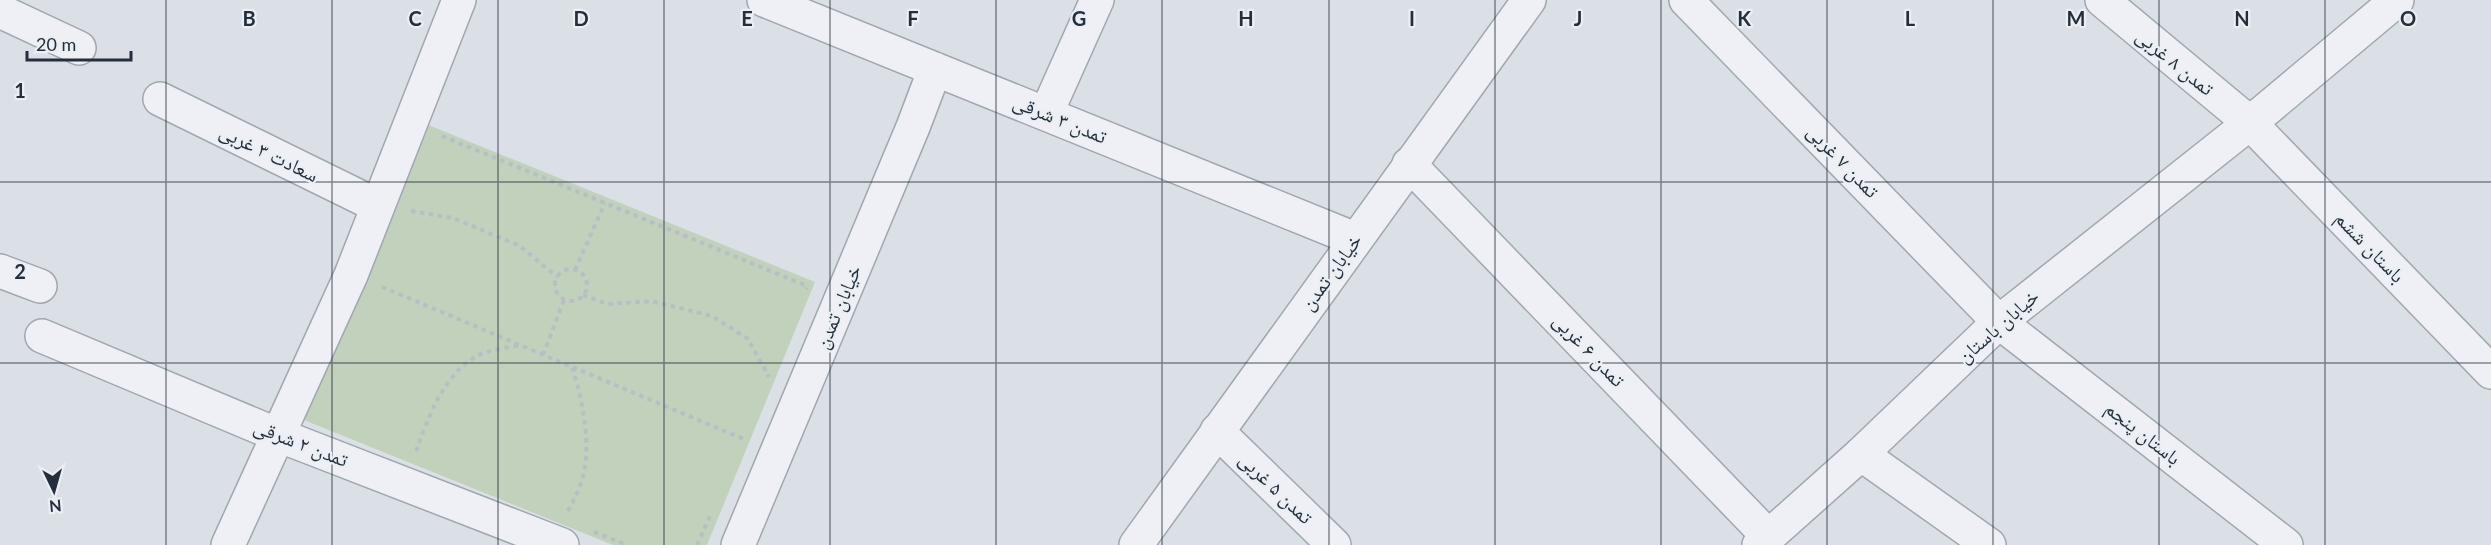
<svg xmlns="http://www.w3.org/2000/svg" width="2491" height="545" viewBox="0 0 2491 545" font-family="Lato,'Noto Naskh Arabic',sans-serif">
<rect width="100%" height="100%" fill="#dbe0e6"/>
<path fill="#c1d1bc" d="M421,122l394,160 -108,263h-94l-314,-127z"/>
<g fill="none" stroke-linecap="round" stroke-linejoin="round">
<g stroke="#a0a7b0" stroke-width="36">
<path id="minor" d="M764,0l591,239
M1686,0l313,322 287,223
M2102,0l148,123 241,249
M0,11l79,37
M160,99l218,107
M1046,114l51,-114
M1409,164l359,372
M0,271l40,15
M42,336l236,99 284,110
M1217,431l117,114
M1861,454l128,91
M228,545l123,-270 108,-275
M738,545l175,-418 22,-58"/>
</g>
<g stroke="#a0a7b0" stroke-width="36">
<path id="tertiary" d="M1136,545l393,-545
M1759,545l102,-91 138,-132 251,-199 147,-123"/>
</g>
<path stroke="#b9bec5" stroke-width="4" stroke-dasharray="4.5 4.5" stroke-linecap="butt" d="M442,136l365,150 -1,3
M411,211l42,7 67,28 37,31
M555 285a16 16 0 1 1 32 0a16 16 0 1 1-32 0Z
M575,270l30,-67
M382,287l364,153
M583,295l24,9 44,-3 61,15 36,23 21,38
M543,355l21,-55
M416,451c12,-33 27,-75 59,-94 11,-7 32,-9 46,-12
M568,511c5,-10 11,-20 14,-31 10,-34 1,-79 -10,-113
M594,532l33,13
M697,545l13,-29"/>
<use href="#minor" stroke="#eef0f5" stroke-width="33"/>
<use href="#tertiary" stroke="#eef0f5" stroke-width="33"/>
</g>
<path fill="none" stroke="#242e3d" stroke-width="1.5" stroke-opacity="0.55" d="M166,0v545M332,0v545M498,0v545M664,0v545M830,0v545M996,0v545M1162,0v545M1329,0v545M1495,0v545M1661,0v545M1827,0v545M1993,0v545M2159,0v545M2325,0v545M0,182h2491M0,363h2491"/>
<g text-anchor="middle" stroke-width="4.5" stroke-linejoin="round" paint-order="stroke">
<g font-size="20" fill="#242e3d" stroke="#eaeff4">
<text transform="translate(2175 62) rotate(39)" y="7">تمدن ۸ غربی</text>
<text transform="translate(1060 119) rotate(22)" y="7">تمدن ۳ شرقی</text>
<text transform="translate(269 153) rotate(26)" y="7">سعادت ۳ غربی</text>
<text transform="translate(1843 161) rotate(46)" y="7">تمدن ۷ غربی</text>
<text transform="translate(2370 247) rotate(46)" y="7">باستان ششم</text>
<text transform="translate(1331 272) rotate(-54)" y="7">خیابان تمدن</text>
<text transform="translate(838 307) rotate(-67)" y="7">خیابان تمدن</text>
<text transform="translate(1998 326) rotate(-41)" y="7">خیابان باستان</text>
<text transform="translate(1589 350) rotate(46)" y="7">تمدن ۶ غربی</text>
<text transform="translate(2143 433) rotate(38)" y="7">باستان پنجم</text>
<text transform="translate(301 443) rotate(21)" y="7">تمدن ۲ شرقی</text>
<text transform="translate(1276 488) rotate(44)" y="7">تمدن ۵ غربی</text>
</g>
</g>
<g font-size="20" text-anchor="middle" font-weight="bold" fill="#242e3d" stroke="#eaeff4" stroke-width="4.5" stroke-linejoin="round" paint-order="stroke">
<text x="249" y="26">B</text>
<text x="415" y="26">C</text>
<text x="581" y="26">D</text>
<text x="747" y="26">E</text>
<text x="913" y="26">F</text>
<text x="1079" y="26">G</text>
<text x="1246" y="26">H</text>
<text x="1412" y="26">I</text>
<text x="1578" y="26">J</text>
<text x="1744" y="26">K</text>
<text x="1910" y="26">L</text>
<text x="2076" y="26">M</text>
<text x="2242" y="26">N</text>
<text x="2408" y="26">O</text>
<text x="20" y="98">1</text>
<text x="20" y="279">2</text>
</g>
<g transform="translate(54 491) rotate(175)" stroke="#eaeff4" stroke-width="4.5" paint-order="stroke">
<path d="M0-4.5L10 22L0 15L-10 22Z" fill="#242e3d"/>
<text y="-9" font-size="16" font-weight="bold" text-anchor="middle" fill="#242e3d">N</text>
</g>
<path d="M27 51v9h104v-9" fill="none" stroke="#242e3d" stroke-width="3"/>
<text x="36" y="51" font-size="18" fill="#242e3d" stroke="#eaeff4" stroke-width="4.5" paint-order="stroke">20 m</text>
</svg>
